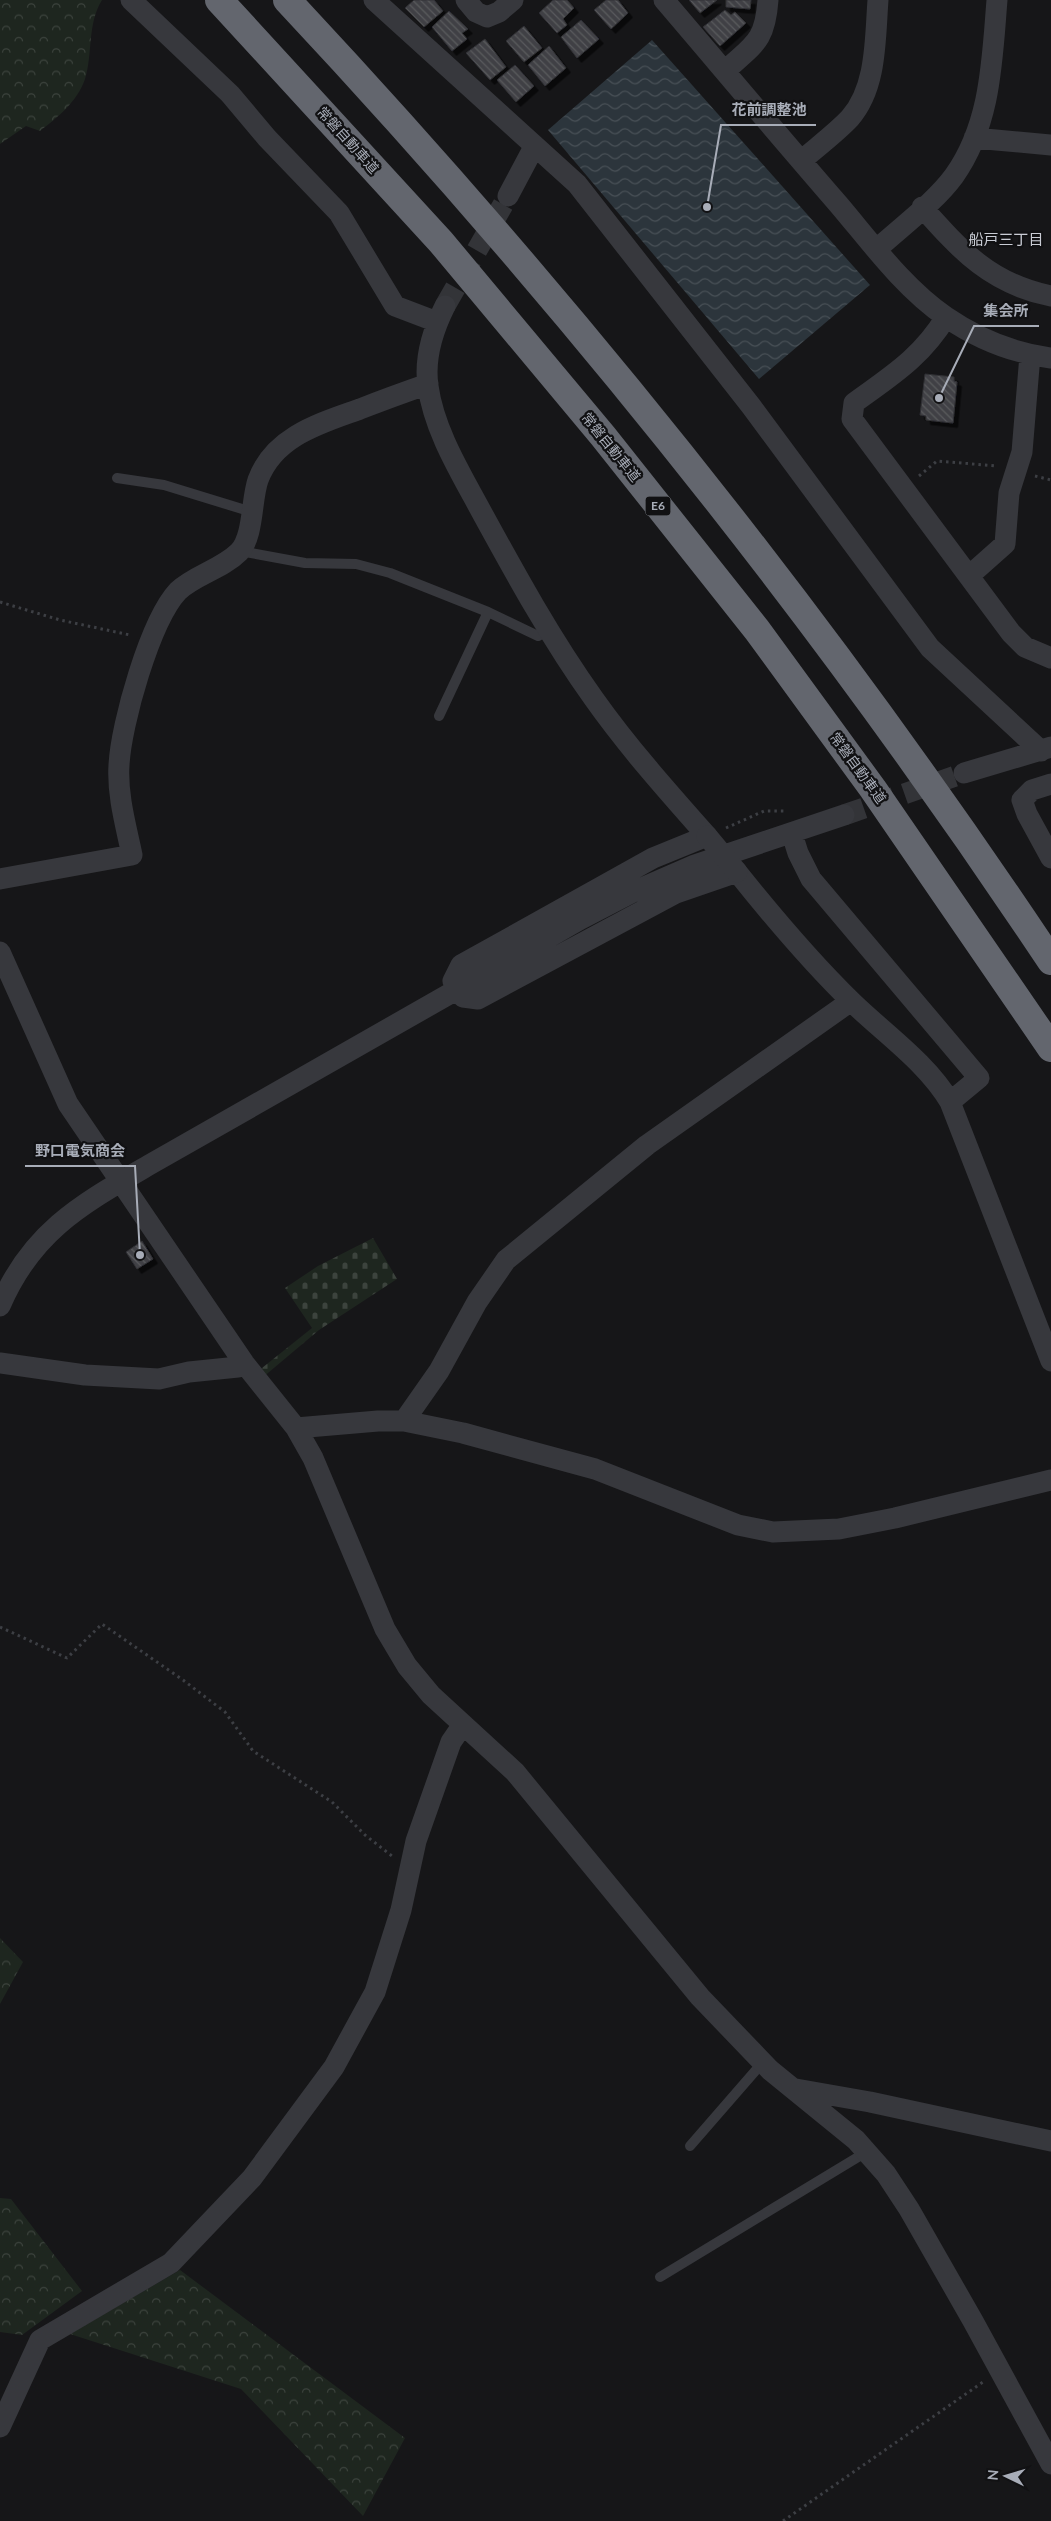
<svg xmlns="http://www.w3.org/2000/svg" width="1051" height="2521" viewBox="0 0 1051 2521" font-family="Lato,'Noto Sans JP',sans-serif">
<defs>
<pattern id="forest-crowns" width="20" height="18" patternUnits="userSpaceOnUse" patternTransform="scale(1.25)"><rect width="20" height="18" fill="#1e261f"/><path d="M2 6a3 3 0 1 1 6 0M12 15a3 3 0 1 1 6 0" fill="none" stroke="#3c433d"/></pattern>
<pattern id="cemetery-stones" width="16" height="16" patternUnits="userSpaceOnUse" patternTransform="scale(1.25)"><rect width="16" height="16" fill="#1e261f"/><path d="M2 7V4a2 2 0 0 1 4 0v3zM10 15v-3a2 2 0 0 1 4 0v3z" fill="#3c433d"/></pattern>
<pattern id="water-waves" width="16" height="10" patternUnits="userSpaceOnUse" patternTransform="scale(1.25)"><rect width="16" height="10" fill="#2c353c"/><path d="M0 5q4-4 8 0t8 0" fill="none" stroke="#485056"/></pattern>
<pattern id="building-back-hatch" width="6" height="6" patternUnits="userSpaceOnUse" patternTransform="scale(1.25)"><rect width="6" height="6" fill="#404145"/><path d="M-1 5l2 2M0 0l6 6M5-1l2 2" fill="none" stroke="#595a5e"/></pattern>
<filter id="shadow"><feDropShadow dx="4.5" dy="4.5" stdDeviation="0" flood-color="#0009"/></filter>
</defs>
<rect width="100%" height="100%" fill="#161618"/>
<path fill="url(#forest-crowns)" d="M0,0h102c-15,24 -9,53 -17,79 -8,23 -27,38 -45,52l-14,-5 -26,18z
M0,1938l23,24 -23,42z
M0,2198l11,1 71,92 -60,44 -22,-3z
M180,2270l225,168 -42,78 -122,-127 -171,-55z"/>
<path fill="url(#cemetery-stones)" d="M373,1238l24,41 -78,51 -57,48 -5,-6 55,-44 -27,-40 33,-22z"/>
<path fill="url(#water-waves)" d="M652,40l218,245 -111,94 -211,-249z"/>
<path fill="url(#building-back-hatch)" stroke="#303034" filter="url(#shadow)" d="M414,0h20l9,11 -19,16 -19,-19z
M553,0h14l7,8 -11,11 4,6 -10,8 -18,-20z
M606,0h12l10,13 -17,16 -17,-19z
M689,0h28l-17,13z
M726,0h25l-1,9 -24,-2z
M725,10l6,5 4,-3 11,11 -26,23 -17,-19z
M449,11l19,18 -6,4 5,6 -15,12 -20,-24z
M581,20l18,19 -22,19 -16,-21z
M524,26l18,22 -18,14 -18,-21z
M485,39l21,28 -16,13 -24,-27z
M549,46l17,22 -21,18 -17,-21z
M515,65l19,21 -18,16 -19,-22z
M925,374l29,3v4l3,1 -4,41 -27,-3v-4l-6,-1z
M142,1241l11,18 -16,10 -11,-17z"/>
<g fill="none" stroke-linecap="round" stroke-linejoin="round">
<path stroke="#333438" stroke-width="21" stroke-dasharray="21 11" stroke-linecap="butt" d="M445,306l63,-110
M844,815l120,-42"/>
<path stroke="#3d3f44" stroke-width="3" stroke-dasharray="2.5 4" stroke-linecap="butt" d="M919,476l18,-15 60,5
M1035,476l16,4
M0,602l60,18 70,15
M726,828l38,-17h22
M0,1627l67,31 35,-34 81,56 42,32 28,39 79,51 33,33 27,21
M783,2521l200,-139"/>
<path stroke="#37383d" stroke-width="10" d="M117,478l47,7 88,27
M240,551l65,12 51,1 34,9 98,39 50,24 11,-6
M439,716l49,-104
M690,2146l73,-84
M660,2277l208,-126"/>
<path stroke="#37383d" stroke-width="21" d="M131,0l99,94 37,44 72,75 56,93 42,16
M374,0l203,184 174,222 179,242 111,103
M466,0l10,12 11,5 12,-5 14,-12
M664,0c58,68 116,137 175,205 33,39 65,83 107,112 32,22 67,36 105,41
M725,71c29,-27 40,-29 43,-71
M974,138l77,7
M801,161c16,-14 35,-28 49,-43 27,-31 25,-79 28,-118
M508,196l26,-49
M922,207c39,44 69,77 129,89
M877,249c24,-22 58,-47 77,-73 37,-52 38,-115 43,-176
M445,306c-12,24 -21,52 -17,80 6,44 32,86 53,125 35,64 70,128 113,188 34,48 74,93 113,137l-54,22 -192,107 -8,16 10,16 15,2 198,-106 61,-21c36,45 74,90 115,130 33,32 75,61 98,100l101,259
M946,317c-25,41 -55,59 -92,86l-2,16 159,214 14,14 26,11
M969,576l36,-32 4,-51 13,-41 8,-97
M964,773l87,-26
M1051,784l-19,6 -10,10 5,14 24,44
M792,834l6,19 13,26 168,199 -29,24
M0,879l132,-24c-6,-29 -15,-60 -13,-90 2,-41 31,-144 59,-174 17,-16 44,-22 61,-39 15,-16 12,-52 19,-72 16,-44 63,-57 102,-71 23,-9 45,-17 68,-25
M0,952l68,152 176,259 52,65 17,30 72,171 22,37 24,29 84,77 185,225 70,73 86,70 30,34 23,35 64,112 78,143
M0,1306c32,-75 82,-102 149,-141l432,-246 52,-27 62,-27 149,-50
M0,1363l85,12 74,4 30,-7 49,-5 6,-4
M404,1421l35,-50 38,-69 29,-42 141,-115 204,-144
M296,1428l82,-7h26l59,12 132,36 143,56 35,7 66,-3 56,-11 156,-38
M796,2089l74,13 181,39
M0,2427l40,-87 131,-77 81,-85 82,-111 41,-75 26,-82 15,-69 35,-99 11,-16"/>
<path stroke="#63666e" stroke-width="28" d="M219,0l222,242 162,194 154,194 116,159 178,259
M287,0c280,299 537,620 764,961"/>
<path stroke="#37383d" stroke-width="21" d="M707,836l30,36"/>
</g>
<g text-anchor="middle" stroke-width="4.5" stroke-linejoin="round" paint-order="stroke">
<rect fill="#111113" stroke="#7b7e86" stroke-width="1" x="645.5" y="496.5" width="25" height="19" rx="4"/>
<g font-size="12" font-weight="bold" fill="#a8adb8">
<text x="658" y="510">E6</text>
</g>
<g font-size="14" fill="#a8adb8" stroke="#111113">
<text transform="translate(348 140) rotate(48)" y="5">常磐自動車道</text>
<text transform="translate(611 447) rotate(51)" y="5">常磐自動車道</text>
<text transform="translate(858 768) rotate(54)" y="5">常磐自動車道</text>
</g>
<g font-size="15" fill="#c9ccd4" stroke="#111113">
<text x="1006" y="245">船戸三丁目</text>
</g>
</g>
<path fill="none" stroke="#a8adb8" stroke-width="2" d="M707 207L721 125H816M939 398L974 326H1039M140 1255L135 1166H25"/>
<g fill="#a8adb8" stroke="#111113" stroke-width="2">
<circle cx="707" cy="207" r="5"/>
<circle cx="939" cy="398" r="5"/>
<circle cx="140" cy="1255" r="5"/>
</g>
<g font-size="15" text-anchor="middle" font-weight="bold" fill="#a8adb8" stroke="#111113" stroke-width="4.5" stroke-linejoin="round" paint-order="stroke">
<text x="769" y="115">花前調整池</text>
<text x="1006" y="316">集会所</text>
<text x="80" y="1156">野口電気商会</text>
</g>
<g transform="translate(1006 2476) rotate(275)" stroke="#111113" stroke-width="4" paint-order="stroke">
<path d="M0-4L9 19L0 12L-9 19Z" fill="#a8adb8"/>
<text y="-8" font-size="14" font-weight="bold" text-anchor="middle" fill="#a8adb8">N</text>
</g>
</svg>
